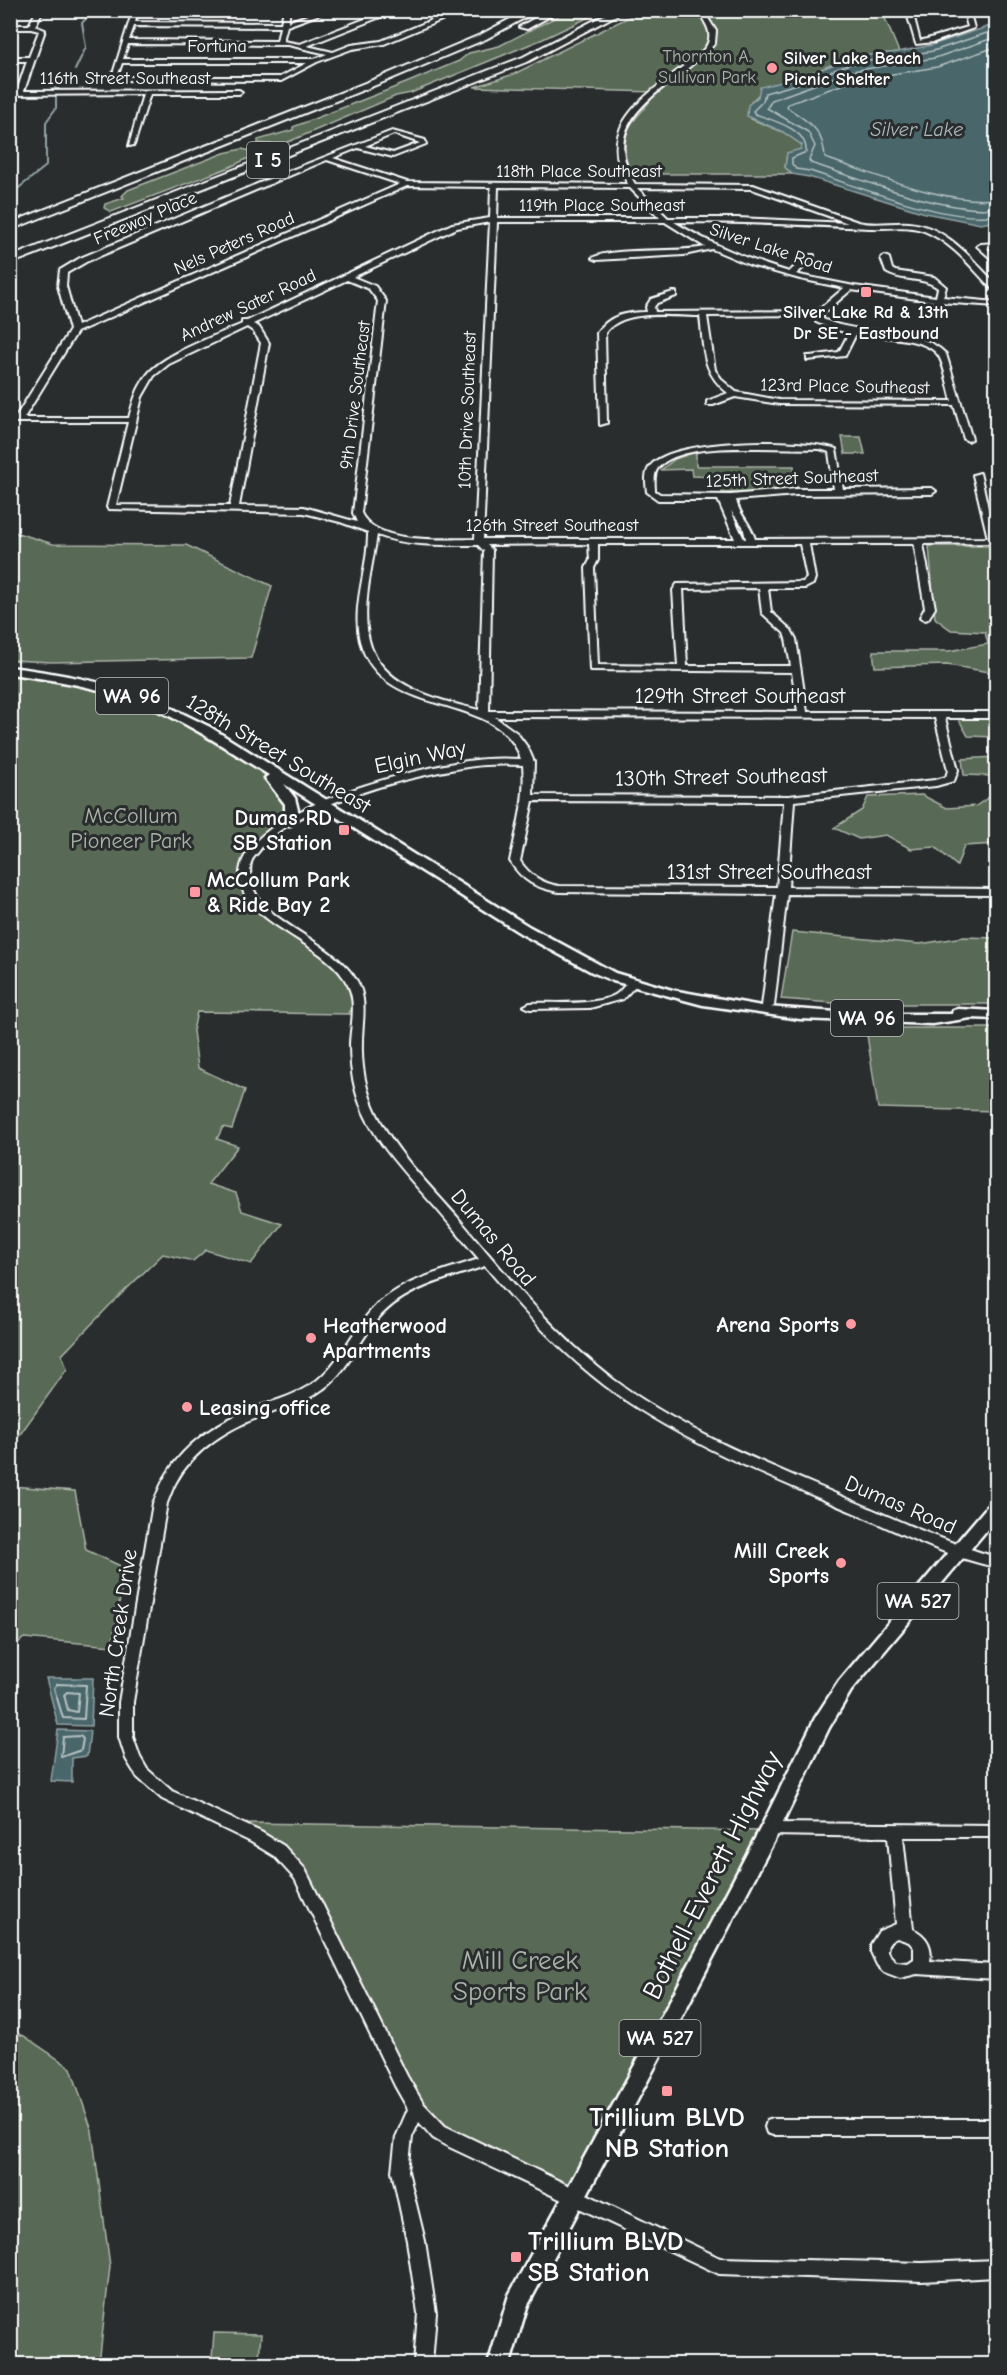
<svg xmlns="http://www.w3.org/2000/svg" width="1007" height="2375" viewBox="0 0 1007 2375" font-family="'Comic Neue',sans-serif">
<rect width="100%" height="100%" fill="#2a2d2e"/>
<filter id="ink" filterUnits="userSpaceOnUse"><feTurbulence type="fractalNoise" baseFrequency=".0167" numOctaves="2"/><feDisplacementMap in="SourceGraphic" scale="12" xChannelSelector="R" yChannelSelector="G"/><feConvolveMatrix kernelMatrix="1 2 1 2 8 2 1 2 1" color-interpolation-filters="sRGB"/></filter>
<g filter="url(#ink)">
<path fill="#586a54" stroke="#acb4aa" stroke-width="1.5" d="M568,11h34l-59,28 -132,54 -15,3 -115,49 -23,-2v-3l35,-10v-3l113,-44 53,-22 10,-8 30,-7z
M641,11h241l17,41 -51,6 -49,20 -33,9 -15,15v17l32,13 19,13v4l-15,4 -2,14 7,7h-163c-17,-46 6,-48 27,-82l-182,-5 40,-13z
M242,149l17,4 -29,14 -119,45 -7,-4 1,-4 19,-6 -2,-2 6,-6 96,-37z
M842,437h19l4,17h-20z
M696,452v14h98l3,22 -34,4 -41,1 -2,-16 -28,-1 -1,-7 -30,1 14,-11z
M11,531l42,13 133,1 86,41 -21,72 -199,4 -41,-2z
M929,546h67v127l-49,-8 -72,2 -2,-16h76l39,-7 -3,-12 -34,-2 -16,-12z
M11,670l35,5 97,25 138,78 8,37 -20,19 -25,36 15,34 83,63 17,44h-10l1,3 -153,-2 -4,19 5,37 47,22 -13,39 -9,-2 -6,12 21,7 -30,38 28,9 6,18 40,13 -31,40 -45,-14 -13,11 -30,-7 -54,52 -47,49 5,14 -56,78z
M958,718h38v19l-28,-1z
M996,757v34l-5,-15 -27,-1 -2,-16z
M996,792v52l-32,2 -7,20 -22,-19 -24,2 -25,-14 -27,4 -25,-11 28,-18 6,-13 54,-2 25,13 29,-2z
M792,932l128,12 44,-7 32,1v66h-150l-65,-5z
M866,1028h130v83l-118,-3z
M11,1486l64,5 11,59 39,18 -13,78 -88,-8 -13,11z
M239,1823l524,8 -190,359 -131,-61 -24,-25 -124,-244z
M11,2031l13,5 47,32 21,63 18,135 -11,98h-88z
M214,2333l47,1 -2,24h-47z"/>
<path fill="#48666a" stroke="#91a3a6" stroke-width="1.5" d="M996,24v197l-15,3 -56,-11 -116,-36 -17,-3 -7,-7 2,-14 14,-4 1,-4 -19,-13 -36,-16 1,-11 10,-8 2,-10 39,-9 54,-21 45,-5 34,-7z
M46,1678h47l-2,48 -33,-1z
M58,1730l32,1 -3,25 -15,2v24l-21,-1z"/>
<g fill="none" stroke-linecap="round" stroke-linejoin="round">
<path stroke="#b6c2c3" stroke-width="1.5" d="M996,30l-63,21 -83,13 -49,19 -36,10 -2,8 -10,10 2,3c17,6 53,15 51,38l-14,6v6l4,5 14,2c47,15 140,53 186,44
M996,37l-61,21 -83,13 -80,29 -5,8 41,24 7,14 -6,14 2,3c49,16 136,51 185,45
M996,47l-59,20 -82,13 -67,24 -1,3c23,17 36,21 38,51 49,16 121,47 171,41"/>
<path stroke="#b6c2c3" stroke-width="2" d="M57,1684l29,1 -2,34 -21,-1 -9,-30z
M67,1692l12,1 -2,19 -9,-2 -4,-15z
M80,1736l3,3 -2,11 -20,7 2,-20z"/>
<path stroke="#91a3a6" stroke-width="2" d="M75,70l11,-23 -4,-24 12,-13
M59,89l-9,-3 18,-6
M10,195l36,-29v-44l10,-14v-12"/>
<g stroke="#fff" stroke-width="4">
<path id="minor" d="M37,10h6l-8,16 10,4 -21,61 215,-1 3,2 -3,2h-89l-16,51 -5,1 14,-52 -133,1v-4h7l10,-30h-17v-4h19l10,-26 -8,-2h-21v-4h19z
M133,10h6l-4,12 146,1 3,-13h6l-2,12 33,-12h10l-44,16 -4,15 17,3 88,-34h10l-91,36 26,6 18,-7 30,-4 75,-31h10l-82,34 -32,5 -35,13 -36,19 -170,-1zM134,26l146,1 -3,14 -148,-1zM128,44l160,1 39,9 -13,5h-191zM122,63h185l-27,14h-163z
M697,10h6l13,21 -1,12c-36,43 -123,70 -80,141l118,1 105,37c17,4 34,0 51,1 38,3 63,37 87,61v6h-3c-20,-21 -41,-48 -69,-59 -17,-7 -36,-2 -54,-3 -64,-3 -130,-6 -196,-6 39,23 72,37 115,50l19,-17h6v4l-18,15 8,2 50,10 82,11 2,-9c-16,-12 -37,-6 -52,-16l-5,-14 4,-2 4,2 3,11 3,2 39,6 12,10 -3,10 53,5v4l-57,-4 -88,-12 -28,24v5c37,18 94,5 123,35l26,85 -4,2 -4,-2 -10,-34 -175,-1 -44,-7 -22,8h-6v-4l21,-8c-27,-21 -24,-45 -28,-77 -29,0 -77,-8 -95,17l2,90 -7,2 -3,-92c12,-18 29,-21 50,-21l-1,-5 5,-8 22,-7h3v4l-19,7 -3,4 1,5 162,-1 27,-23 -44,-9 -50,-14 -38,-16 -28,6 -88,5 -4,-2c19,-11 85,-5 113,-11l-40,-25h-168l-14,317h252l-17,-39h-60l-11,-8c-1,-9 -3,-19 4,-27 25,-27 151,-27 185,-16l7,40 89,-1 4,3 -4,3 -136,1 -60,5c3,15 14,22 19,39l233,-1 -15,-63 7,-2 16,70 -73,1 12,64 -7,11 -3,1 -5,-3 5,-9 -11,-64h-105l6,34 -2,6 -8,4h-37l3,24 20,18 5,9 11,73h189v6h-51l13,52 -4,11 -18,5 -142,15 -6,86 208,2v6l-209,-1 -13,112 -6,3 -4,-1 -2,-2 14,-112 -217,-2c-23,-4 -37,-11 -49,-31 7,-32 16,-63 13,-96 -21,-1 -42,-1 -62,3 -54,9 -171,38 -202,83 -3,4 -7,7 -8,12 -2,6 0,22 3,27 15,35 80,52 103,91 11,19 5,41 5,61 -1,28 5,55 19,80 20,36 51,66 78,97 48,57 95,115 154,160 68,51 151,84 228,117 52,22 102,46 155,61v10c-50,-10 -97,-35 -144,-55 -84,-36 -174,-71 -248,-127 -44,-34 -83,-76 -119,-119 -38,13 -83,22 -109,55 -18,22 -29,51 -53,68 -17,13 -38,19 -58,26 -35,12 -71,34 -89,67 -4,7 -6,14 -9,21l-34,199v35l7,20 7,12 25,22 89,41 23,14 21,23 102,207 16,27 22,23 275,132 202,5 74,-3v17l-74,4 -203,-7 -274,-129 -12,-7 -14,-16 -7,15 -4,34 17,70 11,72 -4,51h-18l4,-51 -11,-72 -15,-70 4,-34 12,-28 -13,-23 -100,-207 -21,-23 -23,-14 -89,-43 -25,-22 -11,-18 -7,-22v-35l34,-199c5,-10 8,-20 14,-29 20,-33 54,-54 90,-67 20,-7 42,-13 59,-26 23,-18 34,-46 53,-68 27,-32 72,-41 110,-54 -15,-17 -29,-35 -44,-52 -31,-35 -69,-73 -80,-119 -4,-15 -5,-30 -5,-45 1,-19 7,-40 -2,-58 -20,-41 -92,-57 -106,-97 -25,-74 175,-120 225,-127 18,-3 36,-3 54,-2 -23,-71 -139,-36 -161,-118 -9,-36 9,-74 8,-109l-28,-10 -36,-9 -196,-4 -1,-2 21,-85h-116l-2,-4h5l55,-88 -12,-44 2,-16 20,-12 206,-86 106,-41 33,9 1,4 -33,13 -35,-9 -25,10 74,24 221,2c-37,-61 24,-91 63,-124 7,-5 17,-12 18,-21 2,-11 -6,-19 -12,-29zM394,134l26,9 -27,10 -28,-7zM327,160l73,24 -323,142 -11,-40 1,-13 19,-11zM407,186l84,1 -1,31 -38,6 -205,97h-5v3c-25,11 -79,30 -95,51 -10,13 -14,27 -18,43h-105l53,-86zM498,187l132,1 30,30h-163zM637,188l115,1 96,34 -111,-5h-69zM490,222l-15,317c-30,0 -99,6 -114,-26l25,-212 -11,-15 -22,-9 104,-49zM347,280l22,9 9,12 -25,212 4,9 -53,-15 -65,-1 30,-163 -10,-16 -6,-3zM815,315l1,7 13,6 20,5 -10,19 -29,4h-3v4l38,-4 11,-22c20,3 70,3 82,21 6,8 11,35 14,46l-173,-1 -43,-8 -13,-11 -8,-11 -8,-54zM247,327l6,4 8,12 -31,163 -114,-1 26,-108 12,-21 15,-12zM759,448l61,1 9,3 5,37h-38l-65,6 -71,-1 -5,-3c0,-7 -2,-17 3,-23 19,-22 74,-20 101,-20zM731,511l12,15 3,13h-2zM377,535c31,12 68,10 101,10l6,6 -5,159c-40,-10 -99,-23 -110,-70 -8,-33 3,-72 8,-105zM589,544l1,16 -4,8 4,102 202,2 6,40 -309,-1 3,-161 -5,-5zM598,544h202l7,34 -4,4 -126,2 -4,6 5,76 -80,-1 -4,-97 4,-8zM759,588l3,25 22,20 2,6 5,27h-104l-4,-77zM495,717l440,1 13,52 -2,7 -11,3 -146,16 -256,-1 1,-33 -6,-14 -11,-15zM533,801l251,1 -7,85 -218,-1c-17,-3 -29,-10 -39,-25z
M906,10h6l8,31 48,-14 -5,-17h6l5,18 -40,14 -18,2z
M996,243v4l-9,1 9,9v6l-19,-17 4,-2z
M633,980l5,3 -15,16 -33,9 -60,1 -6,-3 6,-3c22,-1 66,3 85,-8 7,-4 10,-13 18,-15z
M770,1823l226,2v12h-93l10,92c13,6 20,17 17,32l66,4v14l-79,-5 -17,4 -16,-6 -7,-7 -6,-13v-8l8,-13 17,-7 -8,-87 -118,-2 -5,-1 -3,-5 3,-5zM897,1938l12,4 5,6v11l-6,4 -12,-1 -9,-10c0,-8 3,-11 10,-14z
M773,2119h223v16h-223l-6,-2 -2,-6 2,-6z"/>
</g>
<g stroke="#fff" stroke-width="5">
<path id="major" d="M10,667c47,6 93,14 137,30 22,9 42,20 63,30l320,200 85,46 57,17 95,17 97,7h88l1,-4 5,-1 38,2v8l-25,-1 -39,6 -132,-5 -97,-14 -90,-24 -21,-9 -72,-39 -236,-149 11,14 3,12 -7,15h-8l-2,-3 4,-6v-12l-20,-26 4,-3c-42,-26 -83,-54 -129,-72 -41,-16 -85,-23 -130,-29z
M996,1502v17l-145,172 -22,37 -52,107 -90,172 -160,300 -17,57h-22l21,-69 164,-300 90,-172 52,-105 24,-37 151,-178z"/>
</g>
<g stroke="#fff" stroke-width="4">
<path id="highway" d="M527,10h12l-53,29 -100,42 -376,149v-7l370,-146 100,-42z
M549,10h12l-34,19 -8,-2z
M614,10h12l-97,51 -519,203v-7l513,-200z"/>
</g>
<use href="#minor" fill="#2a2d2e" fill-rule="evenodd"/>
<use href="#major" fill="#2a2d2e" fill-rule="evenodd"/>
<use href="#highway" fill="#2a2d2e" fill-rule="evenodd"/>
</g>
</g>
<g fill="#ff9aa2" stroke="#2a2d2e" stroke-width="2">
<circle cx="772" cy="68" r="6"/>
<rect x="860" y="286" width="12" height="12" rx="3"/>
<rect x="338" y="824" width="12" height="12" rx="3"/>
<rect x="189" y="886" width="12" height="12" rx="3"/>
<circle cx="851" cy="1324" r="6"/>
<circle cx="311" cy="1338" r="6"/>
<circle cx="187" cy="1407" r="6"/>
<circle cx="841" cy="1563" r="6"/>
<rect x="661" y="2085" width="12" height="12" rx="3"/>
<rect x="510" y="2251" width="12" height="12" rx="3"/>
</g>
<g text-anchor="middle" stroke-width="6" stroke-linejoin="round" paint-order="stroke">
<g font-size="18" fill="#fff" stroke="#2a2d2e">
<text x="217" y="52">Fortuna</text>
<text x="125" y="84">116th Street Southeast</text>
<text x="579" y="177">118th Place Southeast</text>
<text x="602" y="211">119th Place Southeast</text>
<text transform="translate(145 218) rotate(-23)" y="6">Freeway Place</text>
<text transform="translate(234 243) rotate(-24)" y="6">Nels Peters Road</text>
<text transform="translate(771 248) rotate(18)" y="6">Silver Lake Road</text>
<text transform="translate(248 305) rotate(-25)" y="6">Andrew Sater Road</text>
<text transform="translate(845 386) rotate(1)" y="6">123rd Place Southeast</text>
<text transform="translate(355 395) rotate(-83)" y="6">9th Drive Southeast</text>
<text transform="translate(467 410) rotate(-88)" y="6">10th Drive Southeast</text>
<text transform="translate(792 478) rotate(-2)" y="6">125th Street Southeast</text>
<text x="552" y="531">126th Street Southeast</text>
</g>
<g font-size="18" fill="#acb4aa" stroke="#2a2d2e">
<text x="707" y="62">Thornton A.<tspan x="707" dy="21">Sullivan Park</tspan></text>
</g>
<g font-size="18" font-weight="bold" fill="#fff" stroke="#2a2d2e" text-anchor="start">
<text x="784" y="64">Silver Lake Beach<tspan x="784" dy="21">Picnic Shelter</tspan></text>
<text x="866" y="318" text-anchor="middle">Silver Lake Rd &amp; 13th<tspan x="866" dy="21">Dr SE - Eastbound</tspan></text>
</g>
<g font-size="20" font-style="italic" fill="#adbabc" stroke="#2a2d2e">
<text x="917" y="136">Silver Lake</text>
</g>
<g fill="#2a2d2e" stroke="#bfc0c0" stroke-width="1.5">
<rect x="247" y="142" width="42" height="36" rx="4.5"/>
<rect x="96" y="678" width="72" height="36" rx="4.5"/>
<rect x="831" y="1000" width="72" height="36" rx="4.5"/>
<rect x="877.5" y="1583" width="81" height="36" rx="4.5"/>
<rect x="619.5" y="2020" width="81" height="36" rx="4.5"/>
</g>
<g font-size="21" font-weight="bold" fill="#fff">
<text x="268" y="167">I 5</text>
<text x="132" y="703">WA 96</text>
<text x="867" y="1025">WA 96</text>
<text x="918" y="1608">WA 527</text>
<text x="660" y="2045">WA 527</text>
</g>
<g font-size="22" fill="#fff" stroke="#2a2d2e">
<text x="740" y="703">129th Street Southeast</text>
<text transform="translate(279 753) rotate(31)" y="8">128th Street Southeast</text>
<text transform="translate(420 756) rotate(-12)" y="8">Elgin Way</text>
<text transform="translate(721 776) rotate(-1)" y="8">130th Street Southeast</text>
<text x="769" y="879">131st Street Southeast</text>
<text transform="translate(494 1237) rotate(50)" y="8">Dumas Road</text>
<text transform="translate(901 1504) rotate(23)" y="8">Dumas Road</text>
<text transform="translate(117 1633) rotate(-82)" y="8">North Creek Drive</text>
</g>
<g font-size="22" fill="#acb4aa" stroke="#2a2d2e">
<text x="131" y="823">McCollum<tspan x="131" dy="25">Pioneer Park</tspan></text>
</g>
<g font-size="22" font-weight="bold" fill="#fff" stroke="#2a2d2e" text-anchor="end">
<text x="332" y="825">Dumas RD<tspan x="332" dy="25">SB Station</tspan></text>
<text x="207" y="887" text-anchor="start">McCollum Park<tspan x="207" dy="25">&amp; Ride Bay 2</tspan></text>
<text x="839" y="1332">Arena Sports</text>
<text x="323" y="1333" text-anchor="start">Heatherwood<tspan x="323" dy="25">Apartments</tspan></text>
<text x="199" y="1415" text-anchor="start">Leasing office</text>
<text x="829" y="1558">Mill Creek<tspan x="829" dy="25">Sports</tspan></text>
</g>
<g font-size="27" fill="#fff" stroke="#2a2d2e">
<text transform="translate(712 1875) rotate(-63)" y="9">Bothell-Everett Highway</text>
</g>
<g font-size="27" fill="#acb4aa" stroke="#2a2d2e">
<text x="520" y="1969">Mill Creek<tspan x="520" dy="31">Sports Park</tspan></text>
</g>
<g font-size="27" font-weight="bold" fill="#fff" stroke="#2a2d2e">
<text x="667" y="2126">Trillium BLVD<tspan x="667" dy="31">NB Station</tspan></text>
<text x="528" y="2250" text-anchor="start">Trillium BLVD<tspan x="528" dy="31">SB Station</tspan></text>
</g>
</g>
<rect width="1007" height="2375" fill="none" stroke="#2a2d2e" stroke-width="36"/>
<rect x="18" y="18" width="971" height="2339" fill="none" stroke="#fff" stroke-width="2" filter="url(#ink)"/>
</svg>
